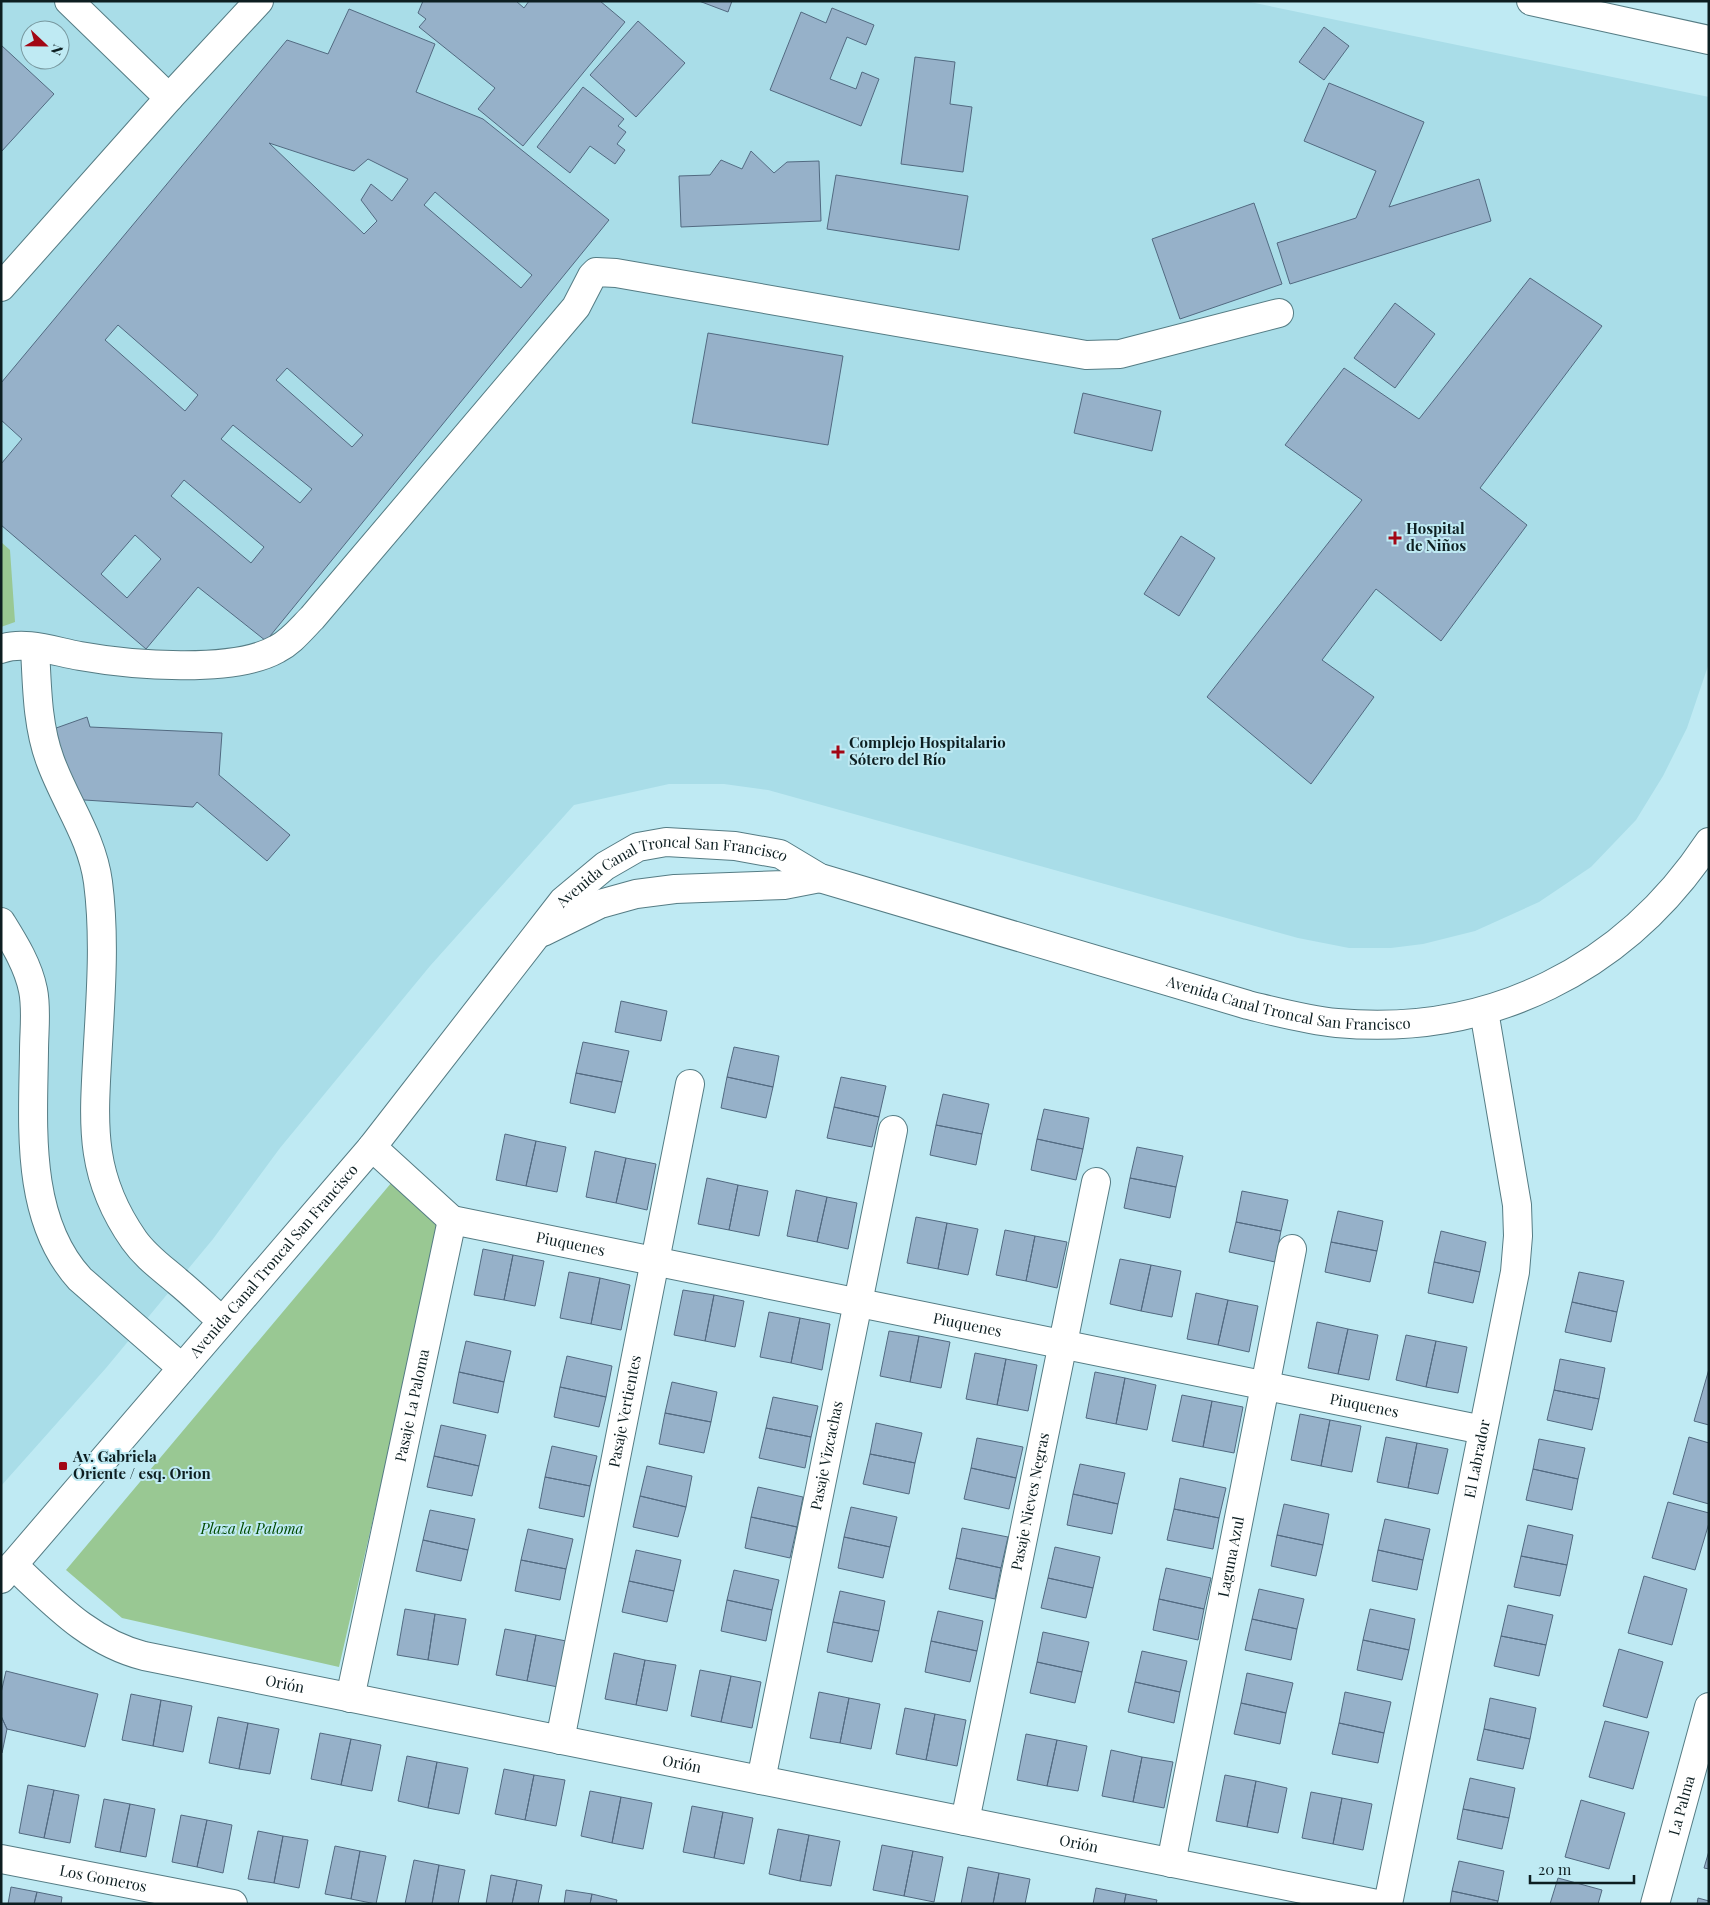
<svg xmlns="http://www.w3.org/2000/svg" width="1710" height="1905" viewBox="0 0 1710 1905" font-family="'Playfair Display',serif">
<rect width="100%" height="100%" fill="#bfeaf3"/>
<path fill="#a9dde8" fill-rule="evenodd" d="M1,1h1244l464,96v566l-22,65 -24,48 -27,44 -45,47 -52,35 -64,29 -52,13 -32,4h-42l-51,-10 -530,-148 -44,-6h-55l-95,21 -144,161 -150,182 -67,91 -107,129 -105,118zM30,30h30v30h-30z"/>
<path fill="#99c893" d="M1,542l9,8 5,72 -14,5z
M392,1182l49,41 -102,444 -217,-49 -56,-48z"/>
<path fill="#96b1c9" stroke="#526a81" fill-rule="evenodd" d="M423,1h93l8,7 5,-7h71l25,21 -102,124 -45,-37 17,-21 -76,-61 7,-8 -8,-6z
M699,1h33l-4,11z
M832,8l42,17 -8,20 -19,-8 -17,42 26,10 6,-17 17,7 -18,47 -91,-36 31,-78 25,11z
M349,9l86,35 -19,48 67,27 126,101 -343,421 -68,-54 -52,62 -145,-124v-61l21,-25 -21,-19v-37l286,-343 41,14zM269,143l85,28 14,-12 40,20 -16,22 -21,-17 -10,16 16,21 -13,13zM435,192l97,83 -11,13 -97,-83zM118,325l80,70 -13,16 -80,-71zM287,368l76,67 -11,12 -76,-67zM233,425l79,64 -12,14 -79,-64zM184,480l80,67 -13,16 -80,-67zM135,535l26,24 -34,39 -26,-24z
M638,21l47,42 -49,54 -46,-42z
M1324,27l25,19 -25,34 -25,-18z
M1,45l53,49 -53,58z
M915,57l40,5 -5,42 22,3 -9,65 -62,-8z
M1329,83l95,39 -35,85 90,-28 12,42 -201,63 -13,-41 79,-25 20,-47 -72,-30z
M583,87l41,32 -6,7 8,6 -9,12 8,6 -10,14 -25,-18 -20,27 -33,-26z
M751,151l23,22 13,-11 32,-1 2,60 -140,6 -2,-51 31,-1 11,-15 21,9z
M836,175l132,21 -9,54 -132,-21z
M1254,203l28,81 -102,35 -28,-80z
M1530,278l72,48 -122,162 47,37 -86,116 -65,-52 -54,71 52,37 -63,87 -104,-87 155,-197 -77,-55 59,-77 75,51z
M1395,303l40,31 -40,54 -41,-30z
M708,333l135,23 -15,89 -136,-22z
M1083,393l78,18 -9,40 -78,-18z
M1181,536l34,22 -36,58 -35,-22z
M87,717l3,10 132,6 -3,42 71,60 -23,26 -70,-59 -4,5 -124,-8 -24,-67z
M621,1001l46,10 -6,30 -46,-9z
M583,1042l46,9 -7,31 -46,-9z
M734,1047l45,9 -6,31 -46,-10z
M576,1073l46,9 -7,31 -45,-10z
M727,1077l46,10 -7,31 -45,-10z
M841,1077l45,9 -7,31 -45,-10z
M943,1094l46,10 -7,30 -46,-9z
M834,1107l45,10 -7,30 -45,-9z
M1044,1109l45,9 -6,31 -46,-10z
M936,1125l46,9 -6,31 -46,-10z
M505,1134l31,7 -10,45 -30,-6z
M1037,1139l46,10 -7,31 -45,-10z
M536,1141l30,6 -9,45 -31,-6z
M1137,1147l46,9 -7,31 -46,-9z
M595,1151l31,7 -10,45 -30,-6z
M626,1158l30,6 -9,46 -31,-7z
M707,1178l31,7 -9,45 -31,-6z
M1130,1178l46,9 -6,31 -46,-10z
M738,1185l30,6 -9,45 -30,-6z
M796,1190l31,7 -10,45 -30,-6z
M1242,1191l46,9 -7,31 -45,-9z
M827,1197l30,6 -9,46 -31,-7z
M1338,1211l45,10 -6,30 -46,-9z
M916,1217l31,6 -9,46 -31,-6z
M1236,1222l45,9 -6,31 -46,-10z
M947,1223l31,6 -10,46 -30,-6z
M1005,1230l30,6 -9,45 -30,-6z
M1441,1231l45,11 -6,30 -46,-10z
M1035,1236l32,6 -10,46 -31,-7z
M1331,1242l46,9 -7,31 -45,-10z
M483,1249l30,6 -9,45 -30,-5z
M513,1255l31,6 -9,45 -31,-6z
M1120,1259l31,6 -10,46 -31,-7z
M1434,1262l46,10 -7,31 -45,-10z
M1151,1265l30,6 -9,46 -31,-6z
M569,1272l31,6 -9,46 -31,-6z
M1579,1272l45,9 -7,31 -45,-10z
M600,1278l30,7 -9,45 -30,-6z
M683,1290l31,5 -9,46 -31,-6z
M1196,1293l32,7 -10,45 -31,-6z
M714,1295l30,6 -9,46 -30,-6z
M1228,1300l30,6 -9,46 -31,-7z
M1572,1302l45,10 -6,30 -46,-10z
M769,1312l31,6 -9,45 -31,-6z
M800,1318l30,6 -8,46 -31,-7z
M1317,1322l31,7 -10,45 -30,-6z
M1348,1329l30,6 -9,45 -31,-6z
M889,1331l30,5 -9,46 -30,-6z
M1406,1335l30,6 -10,46 -30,-7z
M919,1336l31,6 -9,46 -31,-6z
M466,1341l45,10 -7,31 -45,-10z
M1436,1341l31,6 -9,46 -32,-6z
M975,1353l31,6 -9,46 -31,-6z
M567,1356l45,10 -6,31 -46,-10z
M1006,1359l31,6 -9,46 -31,-6z
M1560,1359l45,9 -6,31 -45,-9z
M1709,1369v56l-15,-4z
M459,1372l45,10 -6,31 -45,-10z
M1095,1372l30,6 -9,46 -30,-6z
M1125,1378l31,7 -9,45 -31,-6z
M672,1382l45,10 -6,30 -46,-9z
M560,1387l46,10 -7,30 -45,-10z
M1554,1390l45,9 -7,31 -45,-10z
M1182,1395l30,6 -9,46 -31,-6z
M773,1397l45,9 -7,31 -45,-9z
M1212,1401l31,6 -9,46 -31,-6z
M665,1413l46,9 -7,31 -45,-9z
M1300,1414l30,6 -9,46 -30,-6z
M1330,1420l31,6 -9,46 -31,-6z
M876,1423l46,10 -7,30 -45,-9z
M441,1425l45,10 -7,31 -45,-10z
M766,1428l45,9 -6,31 -46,-10z
M1386,1437l31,6 -9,45 -31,-6z
M1689,1437l20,6v61l-36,-10z
M977,1438l46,9 -7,31 -45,-10z
M1539,1439l46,9 -7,31 -45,-10z
M1417,1443l31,6 -10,45 -30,-6z
M552,1446l45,10 -7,30 -45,-9z
M870,1454l45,9 -6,31 -46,-10z
M434,1456l45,10 -7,30 -45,-9z
M1080,1464l45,9 -7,31 -45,-10z
M647,1466l45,10 -6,31 -46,-11z
M971,1468l45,10 -7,31 -45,-10z
M1533,1469l45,10 -6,31 -46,-10z
M545,1477l45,9 -6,31 -45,-9z
M1180,1478l46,10 -7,30 -45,-9z
M758,1487l45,10 -6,30 -46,-10z
M1073,1494l45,10 -6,30 -45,-9z
M640,1496l46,11 -8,30 -45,-10z
M1668,1502l41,11v10l-14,47 -43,-12z
M1284,1504l45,10 -6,31 -46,-10z
M851,1507l46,10 -7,30 -46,-10z
M1174,1509l45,9 -6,31 -46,-9z
M430,1510l45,9 -7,31 -45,-10z
M751,1517l46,10 -7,31 -45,-10z
M1385,1519l45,10 -7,31 -45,-10z
M1528,1525l45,10 -6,30 -46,-9z
M962,1528l46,9 -7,31 -45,-10z
M528,1529l45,10 -7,30 -45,-9z
M1277,1535l46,10 -7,31 -45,-10z
M844,1537l46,10 -7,31 -45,-10z
M423,1540l45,10 -7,31 -45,-10z
M1055,1547l45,10 -7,31 -45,-10z
M636,1550l45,10 -7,31 -45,-10z
M1378,1550l45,10 -6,30 -45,-9z
M1521,1556l46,9 -7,31 -46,-9z
M956,1558l45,10 -6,31 -46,-10z
M521,1560l45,9 -6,31 -45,-9z
M1166,1568l45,10 -7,31 -45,-10z
M734,1570l45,10 -7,30 -45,-10z
M1644,1576l43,13 -15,56 -44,-12z
M1048,1578l45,10 -7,30 -45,-10z
M629,1581l45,10 -7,31 -45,-10z
M1259,1589l45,10 -7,30 -45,-10z
M840,1591l45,10 -6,30 -46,-9z
M1159,1599l45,10 -6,31 -45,-10z
M727,1600l45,10 -6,31 -45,-10z
M1508,1605l45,10 -7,30 -45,-9z
M405,1609l30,5 -7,46 -31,-5z
M1370,1609l45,10 -6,31 -46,-10z
M938,1611l45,10 -6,30 -46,-10z
M435,1614l31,5 -8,46 -30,-5z
M1252,1619l45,10 -6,31 -46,-10z
M833,1622l46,9 -7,31 -45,-10z
M505,1629l31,6 -9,46 -31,-6z
M1043,1632l46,10 -7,30 -45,-10z
M536,1635l30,6 -8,46 -31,-6z
M1501,1636l45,9 -7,31 -45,-10z
M1363,1640l46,10 -7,30 -45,-10z
M931,1641l46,10 -7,31 -45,-10z
M1619,1649l44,13 -16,56 -44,-12z
M1142,1651l45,10 -7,31 -45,-10z
M614,1653l31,7 -9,45 -31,-6z
M645,1660l31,5 -9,46 -31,-6z
M1037,1662l45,10 -7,31 -45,-10z
M700,1670l31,6 -10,46 -30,-6z
M6,1671l92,23 -13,53 -78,-18 -6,-13v-23z
M1247,1673l46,10 -7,30 -45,-10z
M731,1676l30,6 -9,46 -31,-6z
M1135,1682l45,10 -6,31 -46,-11z
M819,1692l30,6 -9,45 -30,-5z
M1345,1692l46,10 -7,31 -45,-10z
M131,1694l30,6 -8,46 -31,-6z
M849,1698l31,6 -9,45 -31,-6z
M1490,1698l46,10 -6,31 -46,-10z
M161,1700l31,6 -9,46 -30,-6z
M1241,1703l45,10 -6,31 -46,-10z
M905,1708l30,6 -9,46 -30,-6z
M935,1714l31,6 -9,46 -31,-6z
M1,1716l6,13 -5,24h-1z
M218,1717l30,6 -9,46 -30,-6z
M1605,1721l44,11 -16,57 -44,-12z
M248,1723l31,6 -9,45 -31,-5z
M1339,1723l45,10 -6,30 -46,-9z
M1484,1729l46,10 -7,30 -46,-9z
M320,1733l31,6 -10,46 -30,-6z
M1026,1734l31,6 -10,46 -30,-6z
M351,1739l30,6 -9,46 -31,-6z
M1057,1740l30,6 -9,45 -31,-5z
M1111,1750l31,7 -9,45 -31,-6z
M407,1756l30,6 -9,46 -30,-7z
M1142,1757l31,5 -9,46 -31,-6z
M437,1762l31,6 -9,46 -31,-6z
M504,1769l30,6 -9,45 -30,-6z
M534,1775l31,5 -9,46 -31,-6z
M1225,1775l31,6 -9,46 -31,-6z
M1470,1778l45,10 -6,30 -46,-9z
M1256,1781l31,7 -9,45 -31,-6z
M28,1785l26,5 -10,48 -25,-5z
M54,1790l25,5 -9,48 -26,-5z
M590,1791l31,6 -9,46 -31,-7z
M1311,1792l31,6 -9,46 -31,-6z
M621,1797l31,6 -9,46 -31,-6z
M1342,1798l30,6 -9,46 -30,-6z
M104,1799l26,5 -10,48 -25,-5z
M1581,1800l44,13 -16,56 -44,-12z
M130,1804l25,5 -9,48 -26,-5z
M692,1806l31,6 -9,46 -31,-6z
M1463,1809l46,9 -7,31 -45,-10z
M723,1812l30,6 -9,46 -30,-6z
M181,1815l26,5 -10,47 -25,-5z
M207,1820l25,5 -9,48 -26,-6z
M778,1829l31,6 -9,46 -31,-7z
M258,1831l25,5 -9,47 -26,-4z
M809,1835l31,6 -9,45 -31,-5z
M283,1836l25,4 -9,48 -25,-5z
M882,1845l31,6 -9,45 -31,-6z
M335,1846l25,5 -9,48 -26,-5z
M360,1851l26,5 -10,48 -25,-5z
M913,1851l30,6 -9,45 -30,-6z
M1709,1851v18l-5,-1z
M414,1860l25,5 -7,39h-27z
M1459,1861l45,10 -6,30 -46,-10z
M439,1865l26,5 -7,34h-26z
M968,1867l31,6 -6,31h-32z
M999,1873l31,6 -5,25h-32z
M491,1875l26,5 -5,24h-26z
M1558,1878l44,12 -4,14h-48z
M517,1880l25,5 -4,19h-26z
M11,1887l26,5 -3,12h-26z
M1096,1888l30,6 -2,10h-31z
M566,1890l26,4 -2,10h-26z
M1452,1891l46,10 -1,3h-47z
M37,1892l25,5 -1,7h-27z
M592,1894l25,6 -1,4h-26z
M1126,1894l31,6 -1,4h-32z
M1698,1898l11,3v3h-12z"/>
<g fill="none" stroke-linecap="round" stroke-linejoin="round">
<g stroke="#557c84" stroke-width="30">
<g id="minor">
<path d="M69,1l100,97"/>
<path d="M1,287l168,-189 90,-97"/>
<path d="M35,648c2,37 2,77 15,112 15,42 42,77 48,122 7,54 3,109 0,162 -4,76 -11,129 36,196 12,17 28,28 43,41 16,13 30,27 45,40"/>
<path d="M1,649c24,-9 55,3 79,7 50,9 153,18 197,-7 14,-7 24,-20 35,-31l264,-311 16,-31 4,-4 20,1 470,82 34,-1 159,-41"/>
<path d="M1,922c13,21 27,43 32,68 4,19 1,41 1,61 -1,75 -9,168 46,228l102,89"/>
<path d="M372,1147l80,73"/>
<path id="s1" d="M452,1220l1031,210"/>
<path id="s2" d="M13,1565c41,38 76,77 131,91l1233,248"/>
<path id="s3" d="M350,1698l102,-478"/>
<path id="s4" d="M560,1740l130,-656"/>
<path id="s5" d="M761,1780l132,-650"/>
<path id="s6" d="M965,1821l131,-639"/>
<path id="s7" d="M1,1859l232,45"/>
<path id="s8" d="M1171,1863l121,-614"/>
<path id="s9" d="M1388,1904l127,-632 3,-36 -1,-31 -33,-194"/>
<path id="s10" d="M1655,1904l54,-197"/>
</g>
</g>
<g stroke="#557c84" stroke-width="30">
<g id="major">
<path d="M1531,1l178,39"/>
<path d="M543,932l57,-28 36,-10 39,-5 109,-4 36,-7"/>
<path id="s11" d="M1,1579l371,-432 191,-246 42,-35 33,-19 28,-5 69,4 45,8 40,24 428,127c29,7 59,15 89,18 153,14 288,-54 372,-181"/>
</g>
</g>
<use href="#minor" stroke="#fff" stroke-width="28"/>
<use href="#major" stroke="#fff" stroke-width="28"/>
</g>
<g fill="#a20715" stroke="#bfeaf3" stroke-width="2">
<path d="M1392.5 530.5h5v5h5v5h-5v5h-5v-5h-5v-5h5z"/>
<path d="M835.5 744.5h5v5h5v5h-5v5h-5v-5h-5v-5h5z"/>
<rect x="58" y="1461" width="10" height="10" rx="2.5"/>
</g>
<g text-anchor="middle" stroke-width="4" stroke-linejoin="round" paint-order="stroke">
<g font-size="15" font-weight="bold" fill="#0d1e21" stroke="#bfeaf3" text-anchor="start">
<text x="1406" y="534">Hospital<tspan x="1406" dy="17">de Niños</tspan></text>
<text x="849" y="748">Complejo Hospitalario<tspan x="849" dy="17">Sótero del Río</tspan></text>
<text x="73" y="1462">Av. Gabriela<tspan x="73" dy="17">Oriente / esq. Orion</tspan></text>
</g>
<g font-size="15" fill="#0d1e21" stroke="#bfeaf3">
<text dy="5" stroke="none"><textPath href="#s11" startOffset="1000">Avenida Canal Troncal San Francisco</textPath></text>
<text dy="5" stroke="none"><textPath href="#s11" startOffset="1650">Avenida Canal Troncal San Francisco</textPath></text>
<text dy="5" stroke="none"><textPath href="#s1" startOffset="121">Piuquenes</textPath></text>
<text dy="5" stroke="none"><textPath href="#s11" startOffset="419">Avenida Canal Troncal San Francisco</textPath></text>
<text dy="5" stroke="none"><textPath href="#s1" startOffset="526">Piuquenes</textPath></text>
<text dy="5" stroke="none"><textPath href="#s3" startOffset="299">Pasaje La Paloma</textPath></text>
<text dy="5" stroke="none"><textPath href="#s1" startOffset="931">Piuquenes</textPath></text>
<text dy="5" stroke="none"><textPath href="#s4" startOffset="335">Pasaje Vertientes</textPath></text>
<text dy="5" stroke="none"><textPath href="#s5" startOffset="331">Pasaje Vizcachas</textPath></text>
<text dy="5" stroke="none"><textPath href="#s9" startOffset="454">El Labrador</textPath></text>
<text dy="5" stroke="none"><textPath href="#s6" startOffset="326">Pasaje Nieves Negras</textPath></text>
<text dy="5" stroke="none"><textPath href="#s8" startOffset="312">Laguna Azul</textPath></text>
<text dy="5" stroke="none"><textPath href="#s2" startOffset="305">Orión</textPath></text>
<text dy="5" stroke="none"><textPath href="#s2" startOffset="710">Orión</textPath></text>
<text dy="5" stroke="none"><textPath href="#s10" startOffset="102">La Palma</textPath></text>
<text dy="5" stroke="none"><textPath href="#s2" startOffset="1115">Orión</textPath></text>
<text dy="5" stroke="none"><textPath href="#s7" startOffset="104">Los Gomeros</textPath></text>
</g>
<g font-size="15" font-style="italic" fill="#014a00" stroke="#bfeaf3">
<text x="252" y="1534">Plaza la Paloma</text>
</g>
</g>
<rect width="1710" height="1905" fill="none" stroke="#0d1e21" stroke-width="5"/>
<g transform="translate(45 45) rotate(112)"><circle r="24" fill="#bfeaf3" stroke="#78989f"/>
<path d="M0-4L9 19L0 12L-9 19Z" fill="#a20715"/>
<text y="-8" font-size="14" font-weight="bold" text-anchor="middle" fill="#0d1e21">N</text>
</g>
<path d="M1530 1875v8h104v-8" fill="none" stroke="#0d1e21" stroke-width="2.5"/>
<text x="1538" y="1875" font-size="15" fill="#0d1e21" stroke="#bfeaf3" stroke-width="4" paint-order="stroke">20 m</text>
</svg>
